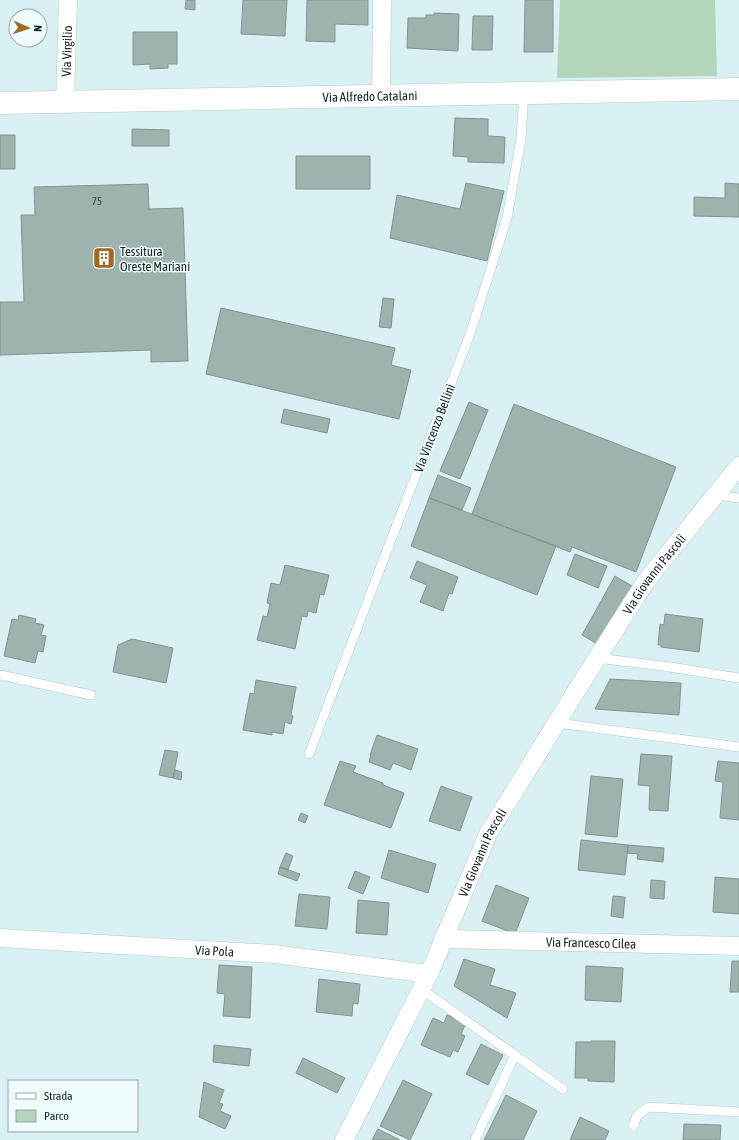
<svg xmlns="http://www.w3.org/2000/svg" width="739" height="1140" viewBox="0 0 739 1140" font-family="'Asap Condensed',sans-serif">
<rect width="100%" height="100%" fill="#daf1f4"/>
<path fill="#b3d5bb" d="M560,0h155l2,76 -160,2z"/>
<path fill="#9eb3ae" stroke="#819691" d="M186,0h9v10l-10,-1z
M243,0h44l-2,36 -44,-2z
M307,0h61v25l-33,-1v18l-29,-1z
M525,0h28v52h-29z
M434,13l25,1 -1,37 -51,-3 1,-30h18v-3h8z
M473,16h20l-1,34h-20z
M133,32h44v32h-9v4l-18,1v-5l-17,1z
M455,118l33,1v17l17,1 -1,26 -36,-1v-5l-15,-1z
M132,129l37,1v16h-37z
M0,135h15v34h-15z
M296,156h74v33h-74z
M466,183l38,8 -17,70 -97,-23 7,-43 63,14z
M725,183l14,1v33l-45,-1v-19l31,1z
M148,184l1,25 34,-1 5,153 -37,1v-12l-151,5v-53h24l-3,-87h14l-1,-28z
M383,298l11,1 -3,29 -12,-1z
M221,308l174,40 -4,17 20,5 -12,49 -193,-45z
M469,402l19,8 -28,69 -20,-8z
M514,404l162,63 -40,105 -64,-25 -2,5 -98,-38z
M284,409l46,10 -3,14 -46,-10z
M438,475l33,13 -9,22 -33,-12z
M429,498l127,48 -19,49 -126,-49z
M575,554l32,12 -9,22 -31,-13z
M417,561l41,16 -6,17 -3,-1 -6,18 -23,-9 7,-17 -17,-7z
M285,565l44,10 -5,20 -4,-1 -4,19 -8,-2 -1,6 -5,-1 -7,33 -38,-9 6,-24 4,1 3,-13 -3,-1 4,-20 9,2z
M615,576l17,10 -33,59 -17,-10z
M665,614l38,5 -4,33 -38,-5v-2h-3l2,-21 4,1z
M19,615l17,4 -1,4 9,2 -3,10 5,1 -3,16 -5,-1 -3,12 -31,-7 8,-37 6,1z
M132,639l41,9 -7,35 -53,-11 5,-27z
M610,679l71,4 -2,32 -84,-6z
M256,680l40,7 -5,28 2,1 -2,8 -6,-2 -2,12 -11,-2v3l-29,-5 7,-37 4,1z
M377,735l41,14 -7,21 -18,-7 -3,7 -21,-8 2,-7h-1z
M165,750l13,2 -5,26 -14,-3z
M641,754l31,2 -4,55 -19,-1 1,-24 -12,-1z
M340,761l16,5 -3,6 30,11v2l21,8 -13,35 -67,-23z
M718,761l21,2v57l-19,-2 3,-36 -8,-1z
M175,770l7,2 -1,8 -8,-2z
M591,776l32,3 -6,58 -32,-3z
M441,786l31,11 -12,34 -31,-10z
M301,813l7,3 -3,7 -7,-3z
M581,840l47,5 -3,30 -47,-5z
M628,845l36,3 -1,14 -26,-3 1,-5 -11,-1z
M389,850l47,14 -8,29 -47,-15z
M286,853l7,3 -5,14 -8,-3z
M280,867l20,7 -3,7 -19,-7z
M355,871l15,6 -7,17 -15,-6z
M715,877l24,2v35l-26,-2z
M651,880l14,1 -1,18 -14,-1z
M496,885l33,13 -14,36 -33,-13z
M299,894l31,3 -3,32 -32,-3z
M613,896l12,1 -2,21 -12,-2z
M358,900l31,3 -2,32 -31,-2z
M464,959l31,10 -5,16 26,8 -9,25 -53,-32z
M732,961h7v31h-9z
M219,965l33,2 -2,51 -27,-2 2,-22 -8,-1z
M586,966l37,2 -2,34 -36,-2z
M319,979l41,5 -2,20 -5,-1 -1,13 -36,-4z
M447,1015l19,8 -5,11 4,2 -7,16 -5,-2 -3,7 -29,-12 12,-27 11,5z
M591,1041h24l-1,41 -26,-1v-3h-13l1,-36h15z
M481,1044l22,11 -15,30 -22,-11z
M214,1045l37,4 -2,17 -36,-4z
M303,1058l42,20 -8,15 -41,-20z
M403,1080l29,14 -22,46 -30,-14z
M204,1082l20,8 -5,13 4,1 -3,7 11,5 -6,13 -26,-12z
M506,1095l31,16 -14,29h-39z
M580,1117l29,14 -4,9h-35z
M684,1124l37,1 -1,15h-37z
M378,1129l22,11h-28z"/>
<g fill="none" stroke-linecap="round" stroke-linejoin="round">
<g stroke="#b2c8cc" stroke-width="10">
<path id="lane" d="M716,495l23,3
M597,658l73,9 69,11
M0,675l91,20
M557,723l182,24
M309,754l161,-420 37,-116 14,-79 3,-47
M421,989l142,100
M633,1126l4,-10 11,-9 91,5
M475,1140l40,-85"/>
</g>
<g stroke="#b2c8cc" stroke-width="19">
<g id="street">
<path d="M381,96l1,-96"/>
<path id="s1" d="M65,102l3,-102"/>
<path id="s2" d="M0,938l274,16 155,20"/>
<path id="s3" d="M443,939l296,7"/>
<path id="s4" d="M344,1140l85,-166 60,-142 91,-147 66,-104 93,-115"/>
</g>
</g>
<g stroke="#b2c8cc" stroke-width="23">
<g id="secondary">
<path id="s5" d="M0,103l739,-14"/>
</g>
</g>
<use href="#lane" stroke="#fff" stroke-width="9"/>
<use href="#street" stroke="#fff" stroke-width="18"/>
<use href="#secondary" stroke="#fff" stroke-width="22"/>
</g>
<defs>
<g id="building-square" transform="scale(1.15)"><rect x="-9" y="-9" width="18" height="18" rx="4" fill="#a06a23" stroke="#eefcfe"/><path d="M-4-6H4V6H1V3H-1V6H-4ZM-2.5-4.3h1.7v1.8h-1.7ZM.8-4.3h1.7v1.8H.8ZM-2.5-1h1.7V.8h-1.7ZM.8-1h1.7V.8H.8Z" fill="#fff"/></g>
</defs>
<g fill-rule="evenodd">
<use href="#building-square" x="104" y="258"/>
</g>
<g text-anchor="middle" stroke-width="3" stroke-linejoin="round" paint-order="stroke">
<g font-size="11" fill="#3a4646">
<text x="97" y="205">75</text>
</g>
<g font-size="13" fill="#192123" stroke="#eefcfe">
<text dy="5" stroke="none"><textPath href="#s1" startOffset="51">Via Virgilio</textPath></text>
<text dy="5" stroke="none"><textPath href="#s5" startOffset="370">Via Alfredo Catalani</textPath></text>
<text transform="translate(434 428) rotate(-69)" y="5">Via Vincenzo Bellini</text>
<text dy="5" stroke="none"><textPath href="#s4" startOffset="647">Via Giovanni Pascoli</textPath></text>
<text dy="5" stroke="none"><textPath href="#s4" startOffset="319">Via Giovanni Pascoli</textPath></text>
<text dy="5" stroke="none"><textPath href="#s3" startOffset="148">Via Francesco Cilea</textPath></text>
<text dy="5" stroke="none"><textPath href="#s2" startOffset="215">Via Pola</textPath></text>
</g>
<g font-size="13" fill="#192123" stroke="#eefcfe" text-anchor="start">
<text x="120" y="256">Tessitura<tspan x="120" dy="15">Oreste Mariani</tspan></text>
</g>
</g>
<rect x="8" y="1080" width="130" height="52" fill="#eefcfe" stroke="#99a4a6"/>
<rect x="16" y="1093" width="20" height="6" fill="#ffffff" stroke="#99a4a6"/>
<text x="44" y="1100" font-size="12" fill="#192123">Strada</text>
<rect x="16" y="1110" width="20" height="12" fill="#b3d5bb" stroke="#99a4a6"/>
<text x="44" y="1120" font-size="12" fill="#192123">Parco</text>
<g transform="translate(28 28) rotate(93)"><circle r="19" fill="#eefcfe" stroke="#99a4a6"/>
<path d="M0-3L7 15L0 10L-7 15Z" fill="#a06a23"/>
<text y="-6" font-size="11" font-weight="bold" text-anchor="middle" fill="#192123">N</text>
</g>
</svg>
